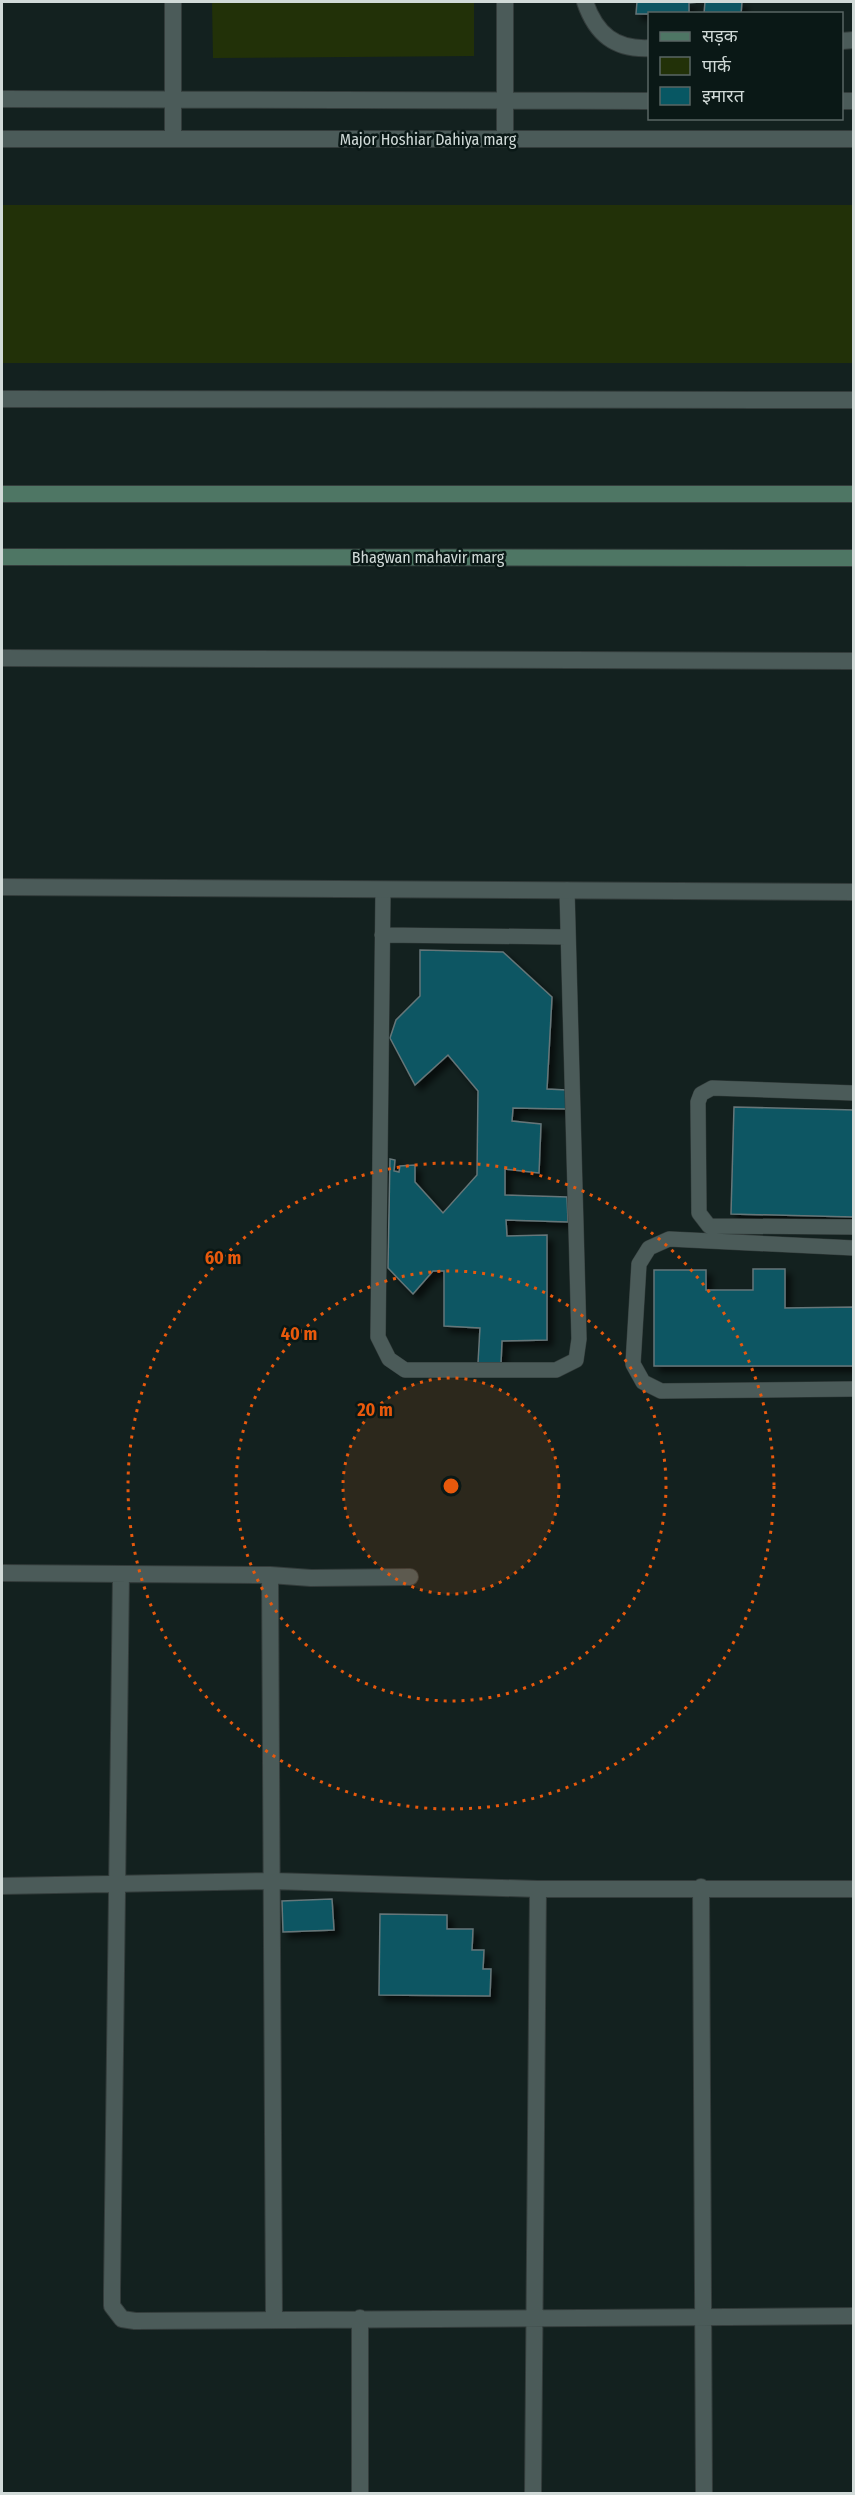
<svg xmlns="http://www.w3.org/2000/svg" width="855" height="2495" viewBox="0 0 855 2495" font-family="'Fira Sans Condensed','Noto Sans Devanagari',sans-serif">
<defs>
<filter id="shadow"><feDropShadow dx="5.5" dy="5.5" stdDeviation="3" flood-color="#0009"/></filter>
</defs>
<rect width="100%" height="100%" fill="#13211f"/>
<path fill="#223108" d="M212,2h262v54l-261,2z
M2,205h851v158h-851z"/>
<path fill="#075763" stroke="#667679" stroke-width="1.5" filter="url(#shadow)" d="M637,2h62l-10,1v11h-53z
M705,2h37l-1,12h-37z
M420,950l83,2 49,45 -5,92 19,1v19l-53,-1 -1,13 29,3 -2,49 -34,-4v26l62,2 1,25 -62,-2 1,16 40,-1v105l-45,1 -1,22h-23l2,-35 -36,-2v-55h-11l-20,23 -25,-26 2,-109 5,1 -1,11 5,1 1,-6 15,-1v17l28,31 34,-38 1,-84 -30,-36 -33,30 -25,-47 6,-18 24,-24z
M734,1107l120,3v107l-123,-3z
M753,1269h32v39l69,-1v59h-200v-96h52v20h47z
M332,1899l2,31 -51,2 -1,-31z
M380,1914l67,1v14h26l-1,21h12l-1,19h8l-1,27 -111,-1z"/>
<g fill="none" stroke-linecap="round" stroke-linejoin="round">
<g stroke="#333c3b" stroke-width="16">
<path id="service" d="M383,891l-5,446 11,22 16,11h151l20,-10 3,-21 -12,-449
M382,935l185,2
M854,1093l-142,-5 -11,6 -3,8 1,111 10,13 145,1
M854,1248l-185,-9 -20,9 -10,16 -6,100 10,18 18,9 193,-2"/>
</g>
<g stroke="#333c3b" stroke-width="18">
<path id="minor" d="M173,2v137
M505,2v137
M585,2c11,32 30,48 65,46
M842,41l12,-1
M2,99l648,2
M842,101h12
M2,139h852
M2,399l852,1
M2,658l852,3
M2,887l852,5
M2,1573l268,2 41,3 99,-1
M121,1574l-9,716v16l10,13 13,2 719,-5
M270,1575l4,744
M2,1886l270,-5 266,8h316
M701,1887l3,607
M360,2494v-176
M533,2494l5,-605"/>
</g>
<g stroke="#333c3b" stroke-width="18">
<path id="secondary" d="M2,494h852
M2,557l852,1"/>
</g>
<use href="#service" stroke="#4b5b59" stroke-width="15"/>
<use href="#minor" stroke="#4b5b59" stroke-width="16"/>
<use href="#secondary" stroke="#4e7664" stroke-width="16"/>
</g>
<circle cx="451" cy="1486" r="108" fill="#e8590c" fill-opacity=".12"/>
<g fill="none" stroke="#e8590c" stroke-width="3" stroke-dasharray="3 6">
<circle cx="451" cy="1486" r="108"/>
<circle cx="451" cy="1486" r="215"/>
<circle cx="451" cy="1486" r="323"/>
</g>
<g text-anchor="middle" stroke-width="5" stroke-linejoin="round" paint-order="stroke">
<g font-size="16" fill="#d1dad8" stroke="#0a1816">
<text x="428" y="145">Major Hoshiar Dahiya marg</text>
<text x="428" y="563">Bhagwan mahavir marg</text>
</g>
</g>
<circle cx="451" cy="1486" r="9" fill="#e8590c" stroke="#0a1816" stroke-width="3"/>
<g font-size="18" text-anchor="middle" font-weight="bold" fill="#e8590c" stroke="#0a1816" stroke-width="5" stroke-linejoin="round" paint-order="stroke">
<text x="223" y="1264">60 m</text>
<text x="299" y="1340">40 m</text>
<text x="375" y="1416">20 m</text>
</g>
<rect width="855" height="2495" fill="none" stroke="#d1dad8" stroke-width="6"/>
<rect x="648" y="12" width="195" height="108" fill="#0a1816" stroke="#5a6664" stroke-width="1.5"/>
<rect x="660" y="32" width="30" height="9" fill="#4e7664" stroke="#5a6664" stroke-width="1.5"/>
<text x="702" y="42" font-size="18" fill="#d1dad8">सड़क</text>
<rect x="660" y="57" width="30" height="18" fill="#223108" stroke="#5a6664" stroke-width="1.5"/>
<text x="702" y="72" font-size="18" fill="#d1dad8">पार्क</text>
<rect x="660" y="87" width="30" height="18" fill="#075763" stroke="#5a6664" stroke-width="1.5"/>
<text x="702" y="102" font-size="18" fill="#d1dad8">इमारत</text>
</svg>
